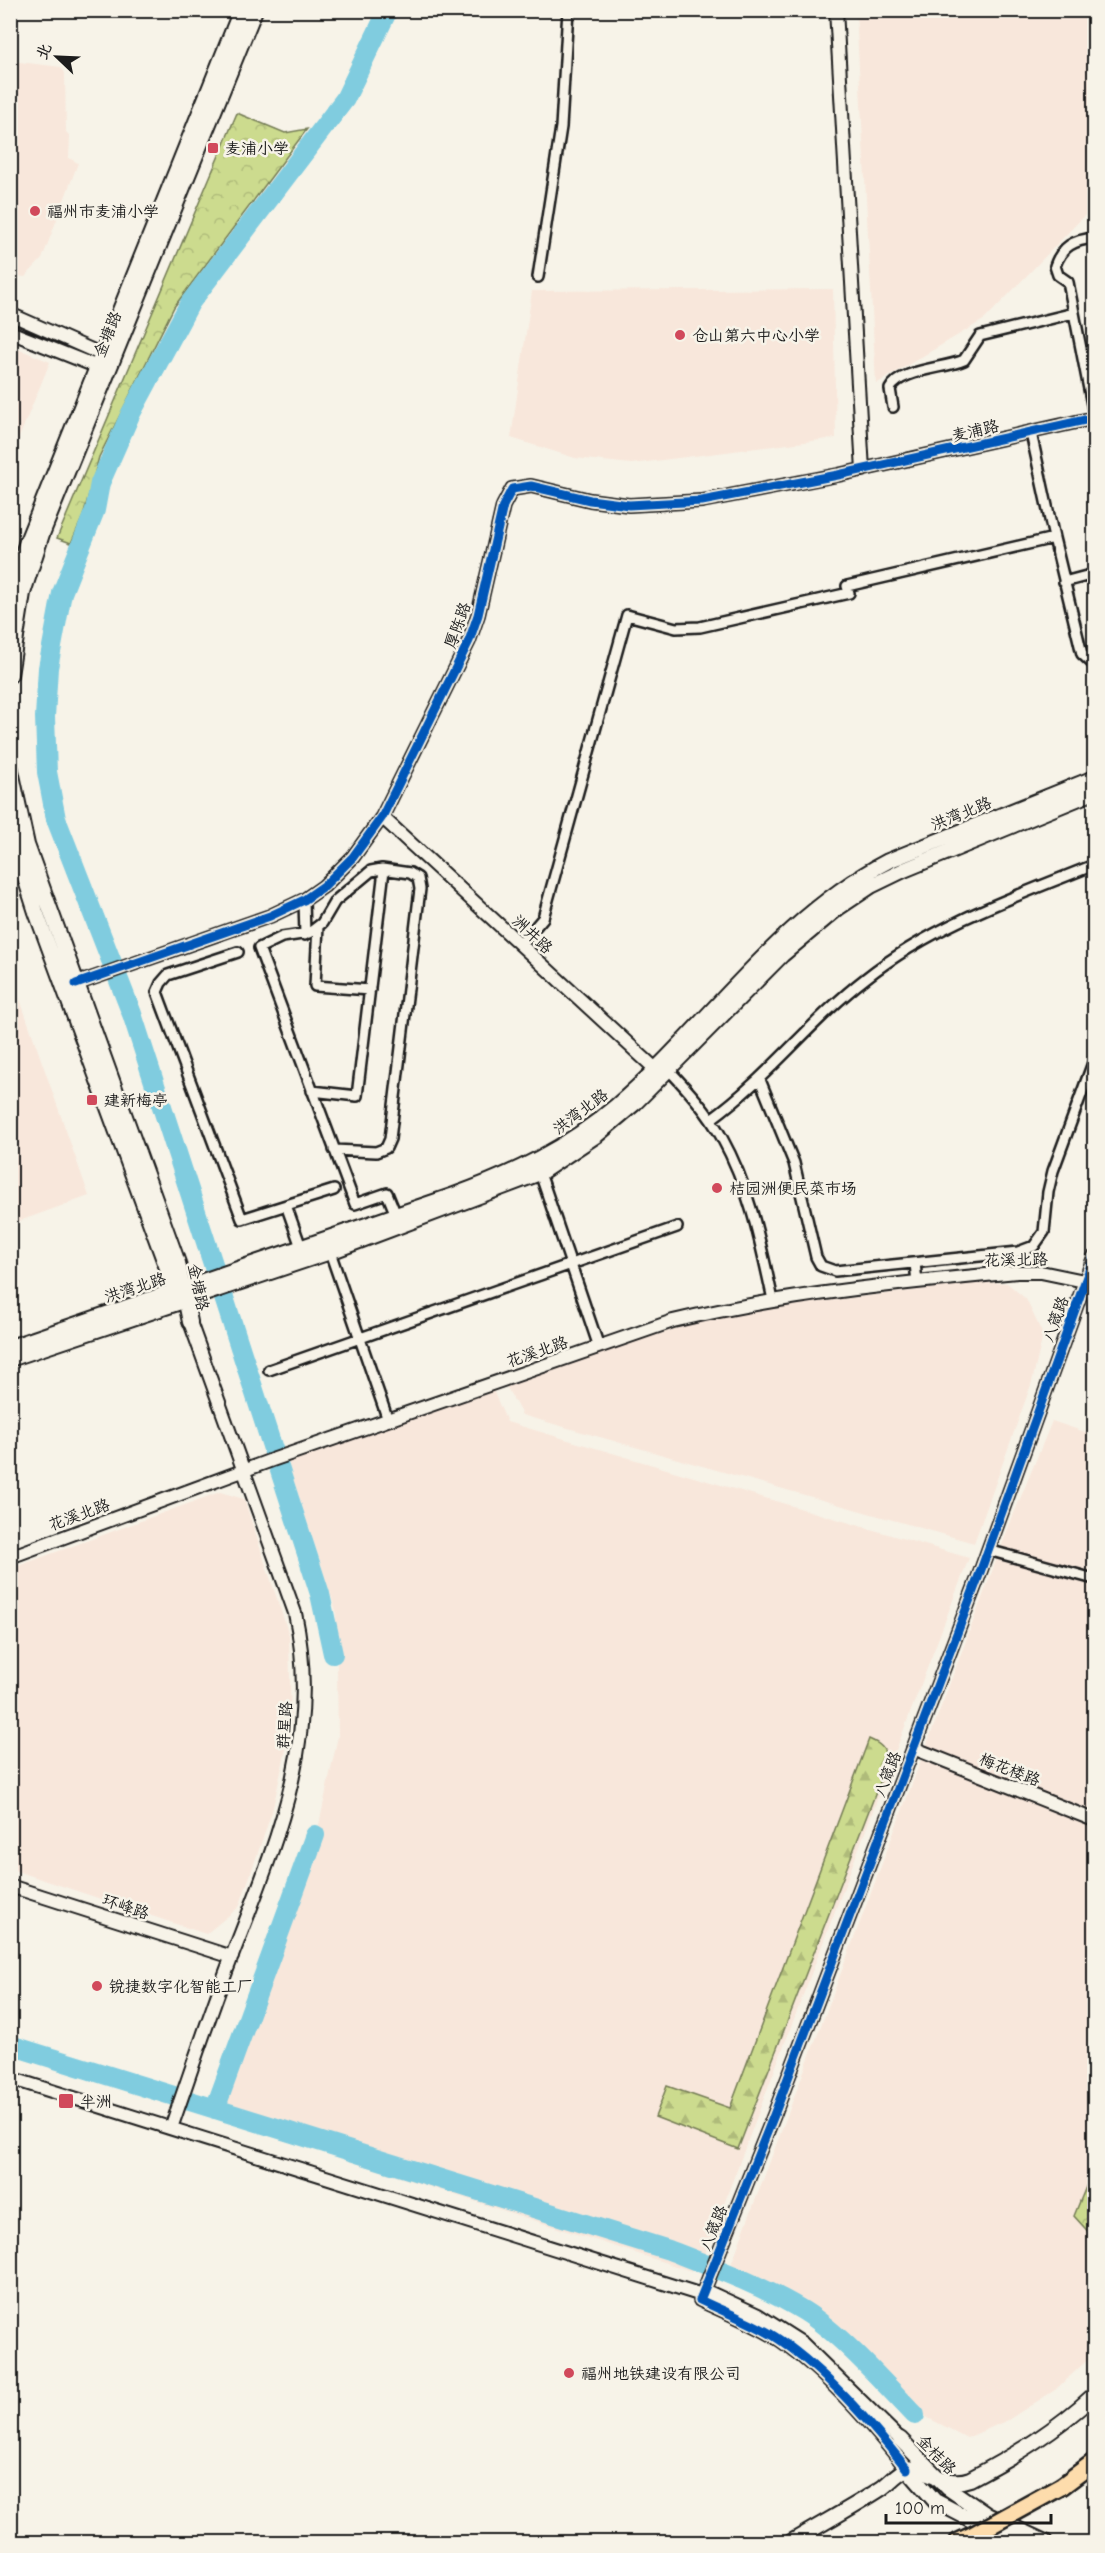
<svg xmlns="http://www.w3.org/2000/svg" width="1105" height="2553" viewBox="0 0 1105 2553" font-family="'Comic Neue','LXGW WenKai TC',sans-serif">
<defs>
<pattern id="forest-firs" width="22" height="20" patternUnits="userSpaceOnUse" patternTransform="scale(1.5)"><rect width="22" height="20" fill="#ccdb8e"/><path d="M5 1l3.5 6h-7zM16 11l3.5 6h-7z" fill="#afbb7a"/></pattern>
<pattern id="park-crowns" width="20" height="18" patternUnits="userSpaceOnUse" patternTransform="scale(1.5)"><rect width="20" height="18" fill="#ccdb8e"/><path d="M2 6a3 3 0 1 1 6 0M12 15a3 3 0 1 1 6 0" fill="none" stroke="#afbb7a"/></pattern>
</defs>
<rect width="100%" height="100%" fill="#f7f3e8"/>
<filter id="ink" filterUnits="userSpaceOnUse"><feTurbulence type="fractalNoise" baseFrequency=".0167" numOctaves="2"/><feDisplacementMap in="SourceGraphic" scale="12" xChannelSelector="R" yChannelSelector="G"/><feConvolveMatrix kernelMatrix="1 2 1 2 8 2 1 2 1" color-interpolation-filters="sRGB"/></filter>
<g filter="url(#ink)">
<path fill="#f8e7db" d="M856,11h238v199l-5,1 -104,108 -109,65z
M11,61l50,6 4,6 1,59 4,4 -1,22 9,5 -36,96 -17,18 -14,-2z
M833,289l3,149 -205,26 -56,-6 -64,-20 21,-147z
M11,346l39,16 -39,95z
M10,971l79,225 -78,28h-1z
M985,1282l22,1 19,16 17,36 -11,47 -58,161 -452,-128 -17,-31 182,-59 87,-18z
M492,1388l15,34 462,136 -268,706 -10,7 -466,-150 -5,-13 97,-274 21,-98 -2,-125 -48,-148z
M1052,1421l42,14v732l-20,49 20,22v116l-39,36 -47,30 -41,18 -56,-29 -90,-74 -30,-30 -65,-27 285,-757z
M220,1492l24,7 45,136 2,92 -19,85 -33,95 -33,27 -195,-65 -1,-300z"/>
<path fill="url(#forest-firs)" stroke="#747c55" stroke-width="1.5" d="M869,1739c12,5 16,9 19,22l-150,388 -83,-32 12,-31 63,22z"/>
<path fill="url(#park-crowns)" stroke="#747c55" stroke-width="1.5" d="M237,113l48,20 22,-4 -133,178 -75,150 -16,59 -12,27 -14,-5z
M1094,2167v71l-20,-22z"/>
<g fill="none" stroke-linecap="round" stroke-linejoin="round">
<path stroke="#80ccdf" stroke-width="20" d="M333,1654l-13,-60 -188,-580 -76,-195 -9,-47 -2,-55 3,-49 14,-75 33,-83 5,-27 30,-68 60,-112 155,-204 43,-89
M10,2045l659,205c46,18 92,35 135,61 37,23 80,72 111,104
M215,2109l100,-274"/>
<g stroke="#1c1c1c" stroke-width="14">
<path id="minor" d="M1094,238c-20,2 -32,8 -39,28l3,9 10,7 26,133
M538,277l23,-150 7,-117
M1083,356l11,-2
M893,407l-3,-18c10,-20 54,-20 74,-29l16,-24 94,-23
M1054,538l28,116 12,11
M1064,582l30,-8
M304,900l1,35
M318,926l-3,60 55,4
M520,945l23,-27 84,-303 49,13 24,-1 149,-34 -2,-7 207,-48 -23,-105
M238,952l-70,23 -7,8 -4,9 85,227 92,-29
M668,1069c20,21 40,43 54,69 28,50 39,107 51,162
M760,1080l34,83 22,94 5,9 14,5 183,-19 16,-6 10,-14 4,-40 5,-21 41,-111
M312,1091l45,5 27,-226
M711,1119c57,-41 99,-98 155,-141 67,-53 150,-82 228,-113
M334,1150l42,2 10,-4 4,-9 30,-250 -2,-11 -8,-5 -28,-4 -11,2 -36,30 -13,22 -13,10 -27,4 -23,11 96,256 32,-11 9,22
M540,1173l59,174
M286,1205l15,42
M330,1252l58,168
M915,1263l2,19
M269,1370l408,-143
M988,1550l106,29"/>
</g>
<g stroke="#1c1c1c" stroke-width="16">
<path id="tertiary" d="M836,10l27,460
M10,314l93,41
M10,332l88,35
M382,817l280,258
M76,984l194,-68 34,-16 20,-14 29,-29 29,-40 87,-176 9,-26 25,-109 9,-17 19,-3 59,14 39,5 73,-4 136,-26 256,-57
M10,1557l262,-97 401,-139c113,-27 228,-38 344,-49h24l53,11
M913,1748l181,72
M10,1886l222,71
M10,2078l692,217
M171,2128c20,-57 39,-115 61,-172 44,-113 90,-219 63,-343l-105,-291
M704,2290l54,25 44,28 98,96
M907,2469c-36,-46 -83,-101 -133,-133 -23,-14 -49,-24 -74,-36l74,-185 204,-537 116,-321"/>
</g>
<g stroke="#1c1c1c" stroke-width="18">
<path id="secondary" d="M10,596l17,-55 214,-531
M10,675l13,-82 19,-59 213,-524
M10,766l17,79 151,418 12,59
M10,831l26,81 142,386
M10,1347l444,-152c59,-21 113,-47 162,-89 92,-79 161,-187 272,-245l206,-83
M10,1359l320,-107 210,-79 57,-38 38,-32 147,-148 56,-47 33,-22 33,-16 190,-78
M900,2439l48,49 39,27 58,27
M907,2469l28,32 79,41
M791,2542c30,-18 62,-35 91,-54 8,-6 17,-17 26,-19 16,-5 35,20 62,10 46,-24 86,-49 124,-84"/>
</g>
<g stroke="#1c1c1c" stroke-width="21">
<path id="trunk" d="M1062,2486l32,-24
M958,2542l15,-7"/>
</g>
<use href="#minor" stroke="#f7f3e8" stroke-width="9"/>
<use href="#tertiary" stroke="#f7f3e8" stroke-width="12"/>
<use href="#secondary" stroke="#f7f3e8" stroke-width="14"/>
<use href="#trunk" stroke="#fddcac" stroke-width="16"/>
<g stroke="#1c1c1c" stroke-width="21" stroke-linecap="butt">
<path id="trunk-bridge" d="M973,2535l89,-49"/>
</g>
<use href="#trunk-bridge" stroke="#fddcac" stroke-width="16"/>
<g stroke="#f7f3e8" stroke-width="13">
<path id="cycleway" d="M76,984l194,-68 34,-16 20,-14 29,-29 29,-40 87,-176 9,-26 25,-109 9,-17 19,-3 59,14 39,5 73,-4 136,-26 256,-57
M907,2469c-36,-46 -83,-101 -133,-133 -23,-14 -49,-24 -74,-36l74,-185 204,-537 116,-321"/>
</g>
<use href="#cycleway" stroke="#0057b8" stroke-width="9"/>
</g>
</g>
<g fill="#d1495b" stroke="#f7f3e8" stroke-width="2">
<rect x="207" y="142" width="12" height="12" rx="3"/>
<circle cx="35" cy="211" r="6"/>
<circle cx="680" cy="335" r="6"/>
<rect x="86" y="1094" width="12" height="12" rx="3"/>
<circle cx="717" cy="1188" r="6"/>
<circle cx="97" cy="1986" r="6"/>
<rect x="58" y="2093" width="16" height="16" rx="3"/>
<circle cx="569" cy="2373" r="6"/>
</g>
<g text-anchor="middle" stroke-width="5" stroke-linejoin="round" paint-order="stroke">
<g font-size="16" fill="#1c1c1c" stroke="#f7f3e8" text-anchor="start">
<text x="225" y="154">麦浦小学</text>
<text x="47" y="217">福州市麦浦小学</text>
<text x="692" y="341">仓山第六中心小学</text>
<text x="104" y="1106">建新梅亭</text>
<text x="729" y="1194">桔园洲便民菜市场</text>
<text x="109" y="1992">锐捷数字化智能工厂</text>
<text x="80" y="2107">半洲</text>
<text x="581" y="2379">福州地铁建设有限公司</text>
</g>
<g font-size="16" fill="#1c1c1c" stroke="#f7f3e8">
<text transform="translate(107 334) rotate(-68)" y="6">金塘路</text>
<text transform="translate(975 430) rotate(-13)" y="6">麦浦路</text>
<text transform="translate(457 625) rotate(-70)" y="6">厚陈路</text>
<text transform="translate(961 813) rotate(-22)" y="6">洪湾北路</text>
<text transform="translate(533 934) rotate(43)" y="6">洲井路</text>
<text transform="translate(580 1111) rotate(-37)" y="6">洪湾北路</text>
<text transform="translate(1016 1259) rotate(-1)" y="6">花溪北路</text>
<text transform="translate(135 1287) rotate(-18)" y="6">洪湾北路</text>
<text transform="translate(199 1287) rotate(78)" y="6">金塘路</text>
<text transform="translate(1055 1319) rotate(-70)" y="6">八箴路</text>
<text transform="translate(537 1351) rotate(-19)" y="6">花溪北路</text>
<text transform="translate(79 1514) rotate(-20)" y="6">花溪北路</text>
<text transform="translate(284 1725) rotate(-86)" y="6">群星路</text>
<text transform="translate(1010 1769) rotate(21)" y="6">梅花楼路</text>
<text transform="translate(887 1774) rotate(-69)" y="6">八箴路</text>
<text transform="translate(126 1906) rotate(18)" y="6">环峰路</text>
<text transform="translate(713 2228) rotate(-68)" y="6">八箴路</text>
<text transform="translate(937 2454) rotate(46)" y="6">金桔路</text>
</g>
</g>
<rect width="1105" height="2553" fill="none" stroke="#f7f3e8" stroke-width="36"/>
<rect x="18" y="18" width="1069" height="2517" fill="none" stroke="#1c1c1c" stroke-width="2" filter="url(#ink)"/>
<g transform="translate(57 57) rotate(293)" stroke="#f7f3e8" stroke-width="4.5" paint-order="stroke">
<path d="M0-4.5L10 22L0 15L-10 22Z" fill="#1c1c1c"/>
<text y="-9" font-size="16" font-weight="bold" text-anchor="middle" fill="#1c1c1c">北</text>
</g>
<path d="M886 2514v9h165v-9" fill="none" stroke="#1c1c1c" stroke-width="3"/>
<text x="895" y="2514" font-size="18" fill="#1c1c1c" stroke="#f7f3e8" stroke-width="4.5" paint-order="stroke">100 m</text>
</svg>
